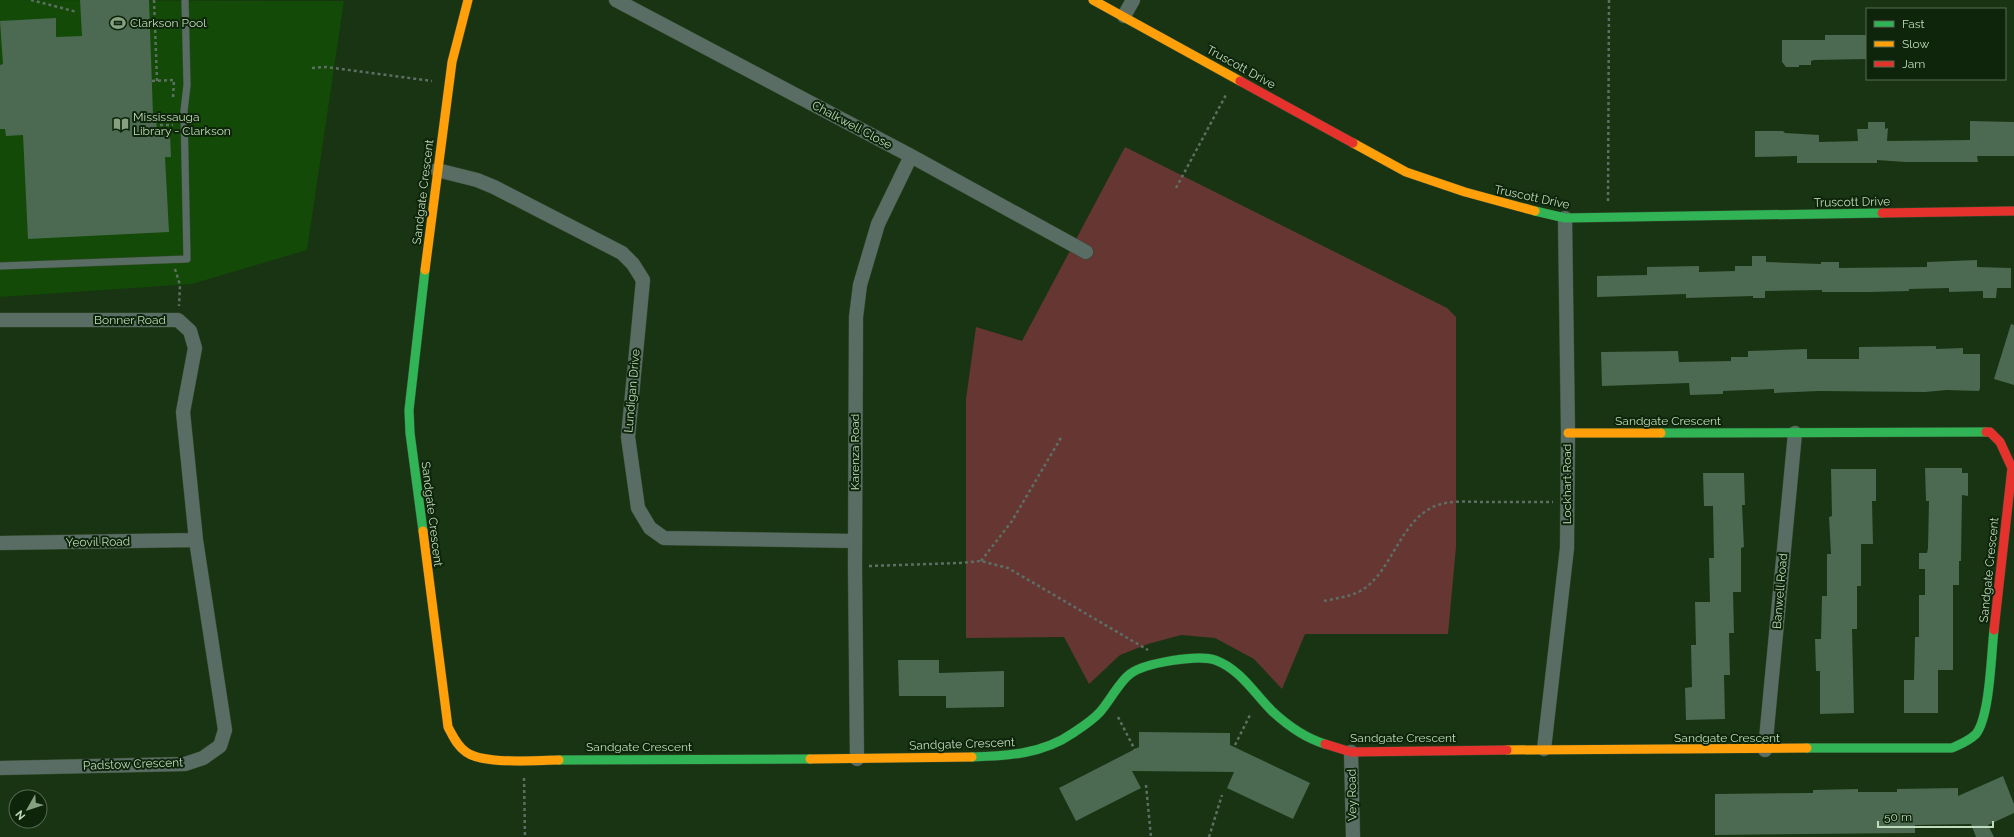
<svg xmlns="http://www.w3.org/2000/svg" width="2014" height="837" viewBox="0 0 2014 837" font-family="Raleway,sans-serif">
<rect width="100%" height="100%" fill="#183412"/>
<path fill="#134a07" d="M0,0l344,1 -37,249 -115,34 -192,13z"/>
<path fill="#663632" d="M1125,147l322,161 9,9v230l-8,87h-143l-23,55 -28,-30 -39,-21 -34,-3 -33,9 -28,11 -31,29 -25,-47 -98,1v-239l10,-72 46,14z"/>
<path fill="#4c6952" d="M80,0h69l4,115 3,-1 1,22 13,-1 1,22h-6l4,75 -141,7 -5,-104 -17,1 -1,-7h-5v-64l3,-1 -3,-43 56,-3v19l26,-1z
M1825,35h42v24l-53,1 -3,1v4h-12v2h-13l-4,-5v-22h43z
M1970,121l44,1v34h-37l1,6h-73l-28,-2v3h-80v-7l-42,1v-26h28l2,2 34,2v7l39,-1 -1,-12h11v-7h17v7l3,-1 -1,13 83,-1z
M1752,256h14v6l55,2v-2h18v6l88,-1v-5l50,-2v7l34,1v20h-14l-1,10h-13v-7l-34,1v-4l-40,1v2l-39,1h-48v-2l-57,1v7h-12v-2l-67,2v-4l-89,3v-21l50,-1v-8l52,-1v6l36,-1v-5h17z
M2011,324l3,1v60l-20,-6z
M1936,346v3l27,-1v6h17v34l-1,3 -32,-1 -22,2 -106,-1 -45,2v-4l-51,2v3l-33,1 -1,-12 -87,3 -1,-34 77,-1 1,11 52,-1v-4h17v-6l59,-2v10h52v-12z
M1925,468h37v5h6v23l-6,-1 -1,66h-2v24h-6v85h-15v43h-34v-33h10l1,-43h4v-42h6v-26h-6v-16h8l1,-5 1,-47h-3z
M1831,469h45v32h-4l1,43h-12v42h-4v43h-5l2,84 -34,1v-43h-4l-1,-32h6l1,-43h5v-42h4l-2,-37 3,-1z
M1703,473h41l1,32h-3l2,42 -3,1v44h-8l1,41h-5l1,42h-6l1,44 -39,1 -1,-32 7,-1 -1,-42h5l-1,-43h15l-1,-44h5l-1,-52h-9z
M898,660h41v13l65,-2v36l-58,1v-12h-47z
M1139,732l91,1v12l80,38 -17,36 -66,-31 7,-16 -102,-1 9,17 -65,33 -17,-33 80,-41z
M2003,776l11,28v9l-26,12 6,12h-18l-5,-13 -56,1v8l-200,2v-41l98,-1v-3l45,-1v3h39v-3l61,-1v8z"/>
<g fill="none" stroke-linecap="round" stroke-linejoin="round">
<g stroke="#354c30" stroke-width="8">
<path id="lane" d="M0,266l187,-7 -3,-148 3,-26 -2,-85"/>
</g>
<g stroke="#354c30" stroke-width="15">
<path id="street" d="M616,0l295,156 175,96
M1124,16l9,-16
M437,170l40,10 17,7 128,66 11,11 10,16 -15,157 10,71 12,20 14,10 191,3
M0,320h178l12,11 5,17 -12,64 13,128 29,190 -5,16 -17,12 -18,6 -185,4
M0,543l196,-3
M1544,749l23,-201 1,-115 -3,-215
M1765,750l30,-317
M1351,752l2,85
M857,759l-2,-192 1,-250 4,-32 18,-61 33,-68"/>
</g>
<g stroke="#354c30" stroke-width="10">
<path id="fast" d="M1535,211l30,7 317,-5
M1661,433l325,-1
M423,531l-13,-98 -1,-23 16,-140
M1807,748h145c9,-4 17,-7 24,-14 14,-18 15,-79 18,-104
M972,757c35,-1 71,-3 101,-24 9,-6 20,-13 27,-21 9,-10 20,-31 30,-38 14,-11 68,-20 85,-14 25,9 39,33 57,51 15,14 33,27 53,33
M559,760l251,-1"/>
</g>
<g stroke="#354c30" stroke-width="10">
<path id="slow" d="M1093,0l147,81
M1353,143l53,29 59,20 70,19
M425,270l27,-208 16,-62
M1568,433h93
M423,531l25,196c5,9 9,19 18,25 18,13 69,8 93,8
M1507,750l300,-2
M810,759l162,-2"/>
</g>
<g stroke="#354c30" stroke-width="10">
<path id="jam" d="M1240,81l113,62
M1882,213l132,-2
M1986,432h4l10,10 12,26 -18,162
M1325,744l26,8 156,-2"/>
</g>
<path stroke="#5d6f64" stroke-width="2.5" stroke-dasharray="3 3" stroke-linecap="butt" d="M31,0l46,12
M154,0l3,81
M312,68l14,-1 106,14
M152,81l22,-1 -1,18
M160,125h13
M1176,188l51,-95
M1608,201l1,-201
M175,269l5,16 -1,21
M981,561l31,-40 50,-85
M869,566l90,-3 22,-2 27,7 140,82
M1324,601c13,-3 26,-4 38,-11 31,-19 38,-72 76,-85 15,-5 32,-3 48,-3 22,0 45,0 67,0
M1118,717l17,33
M1235,745l16,-32
M524,778l1,59
M1146,785l5,52
M1209,837l13,-42"/>
<use href="#lane" stroke="#5a6d64" stroke-width="7"/>
<use href="#street" stroke="#5a6d64" stroke-width="14"/>
<use href="#fast" stroke="#30b455" stroke-width="9"/>
<use href="#slow" stroke="#ff9f0a" stroke-width="9"/>
<use href="#jam" stroke="#e5322d" stroke-width="9"/>
</g>
<defs>
<g id="stadium-bare" transform="scale(1.2)"><path d="M0-5a6.5 5 0 1 0 0 10a6.5 5 0 1 0 0-10ZM-3.5-1.8h7v3.6h-7Z" fill="#85a180" stroke="#0e240b" stroke-width="2.5" paint-order="stroke"/></g>
<g id="library-bare" transform="scale(1.2)"><path d="M-6-4Q-3-5.5-.7-3.5V5Q-3 3-6 4ZM6-4Q3-5.5 .7-3.5V5Q3 3 6 4Z" fill="#85a180" stroke="#0e240b" stroke-width="2.5" paint-order="stroke"/></g>
</defs>
<g fill-rule="evenodd">
<use href="#stadium-bare" x="118" y="23"/>
<use href="#library-bare" x="121" y="124"/>
</g>
<g text-anchor="middle" stroke-width="4" stroke-linejoin="round" paint-order="stroke">
<g font-size="12" fill="#c0dbbb" stroke="#0e240b" text-anchor="start">
<text x="130" y="27">Clarkson Pool</text>
<text x="133" y="121">Mississauga<tspan x="133" dy="14">Library - Clarkson</tspan></text>
</g>
<g font-size="12" fill="#c0dbbb" stroke="#0e240b">
<text transform="translate(1241 67) rotate(29)" y="4">Truscott Drive</text>
<text transform="translate(852 125) rotate(28)" y="4">Chalkwell Close</text>
<text transform="translate(423 192) rotate(-83)" y="4">Sandgate Crescent</text>
<text transform="translate(1532 197) rotate(12)" y="4">Truscott Drive</text>
<text transform="translate(1852 202) rotate(-1)" y="4">Truscott Drive</text>
<text x="130" y="324">Bonner Road</text>
<text transform="translate(632 391) rotate(-85)" y="4">Lundigan Drive</text>
<text x="1668" y="425">Sandgate Crescent</text>
<text transform="translate(855 452) rotate(-90)" y="4">Karenza Road</text>
<text transform="translate(1567 484) rotate(-90)" y="4">Lockhart Road</text>
<text transform="translate(432 514) rotate(83)" y="4">Sandgate Crescent</text>
<text transform="translate(98 542) rotate(-1)" y="4">Yeovil Road</text>
<text transform="translate(1989 570) rotate(-84)" y="4">Sandgate Crescent</text>
<text transform="translate(1780 591) rotate(-85)" y="4">Banwell Road</text>
<text x="1403" y="742">Sandgate Crescent</text>
<text x="1727" y="742">Sandgate Crescent</text>
<text transform="translate(962 744) rotate(-2)" y="4">Sandgate Crescent</text>
<text x="639" y="751">Sandgate Crescent</text>
<text transform="translate(133 764) rotate(-2)" y="4">Padstow Crescent</text>
<text transform="translate(1352 795) rotate(-91)" y="4">Vey Road</text>
</g>
</g>
<rect x="1866" y="8" width="140" height="72" fill="#0e240b" stroke="#556d51"/>
<rect x="1874" y="21" width="20" height="6" fill="#30b455" stroke="#556d51"/>
<text x="1902" y="28" font-size="12" fill="#c0dbbb">Fast</text>
<rect x="1874" y="41" width="20" height="6" fill="#ff9f0a" stroke="#556d51"/>
<text x="1902" y="48" font-size="12" fill="#c0dbbb">Slow</text>
<rect x="1874" y="61" width="20" height="6" fill="#e5322d" stroke="#556d51"/>
<text x="1902" y="68" font-size="12" fill="#c0dbbb">Jam</text>
<g transform="translate(28 809) rotate(231)"><circle r="19" fill="#0e240b" stroke="#556d51"/>
<path d="M0-3L7 15L0 10L-7 15Z" fill="#85a180"/>
<text y="-6" font-size="11" font-weight="bold" text-anchor="middle" fill="#c0dbbb">N</text>
</g>
<path d="M1878 821v6h115v-6" fill="none" stroke="#c0dbbb" stroke-width="2"/>
<text x="1884" y="821" font-size="12" fill="#c0dbbb" stroke="#0e240b" stroke-width="3" paint-order="stroke">50 m</text>
</svg>
